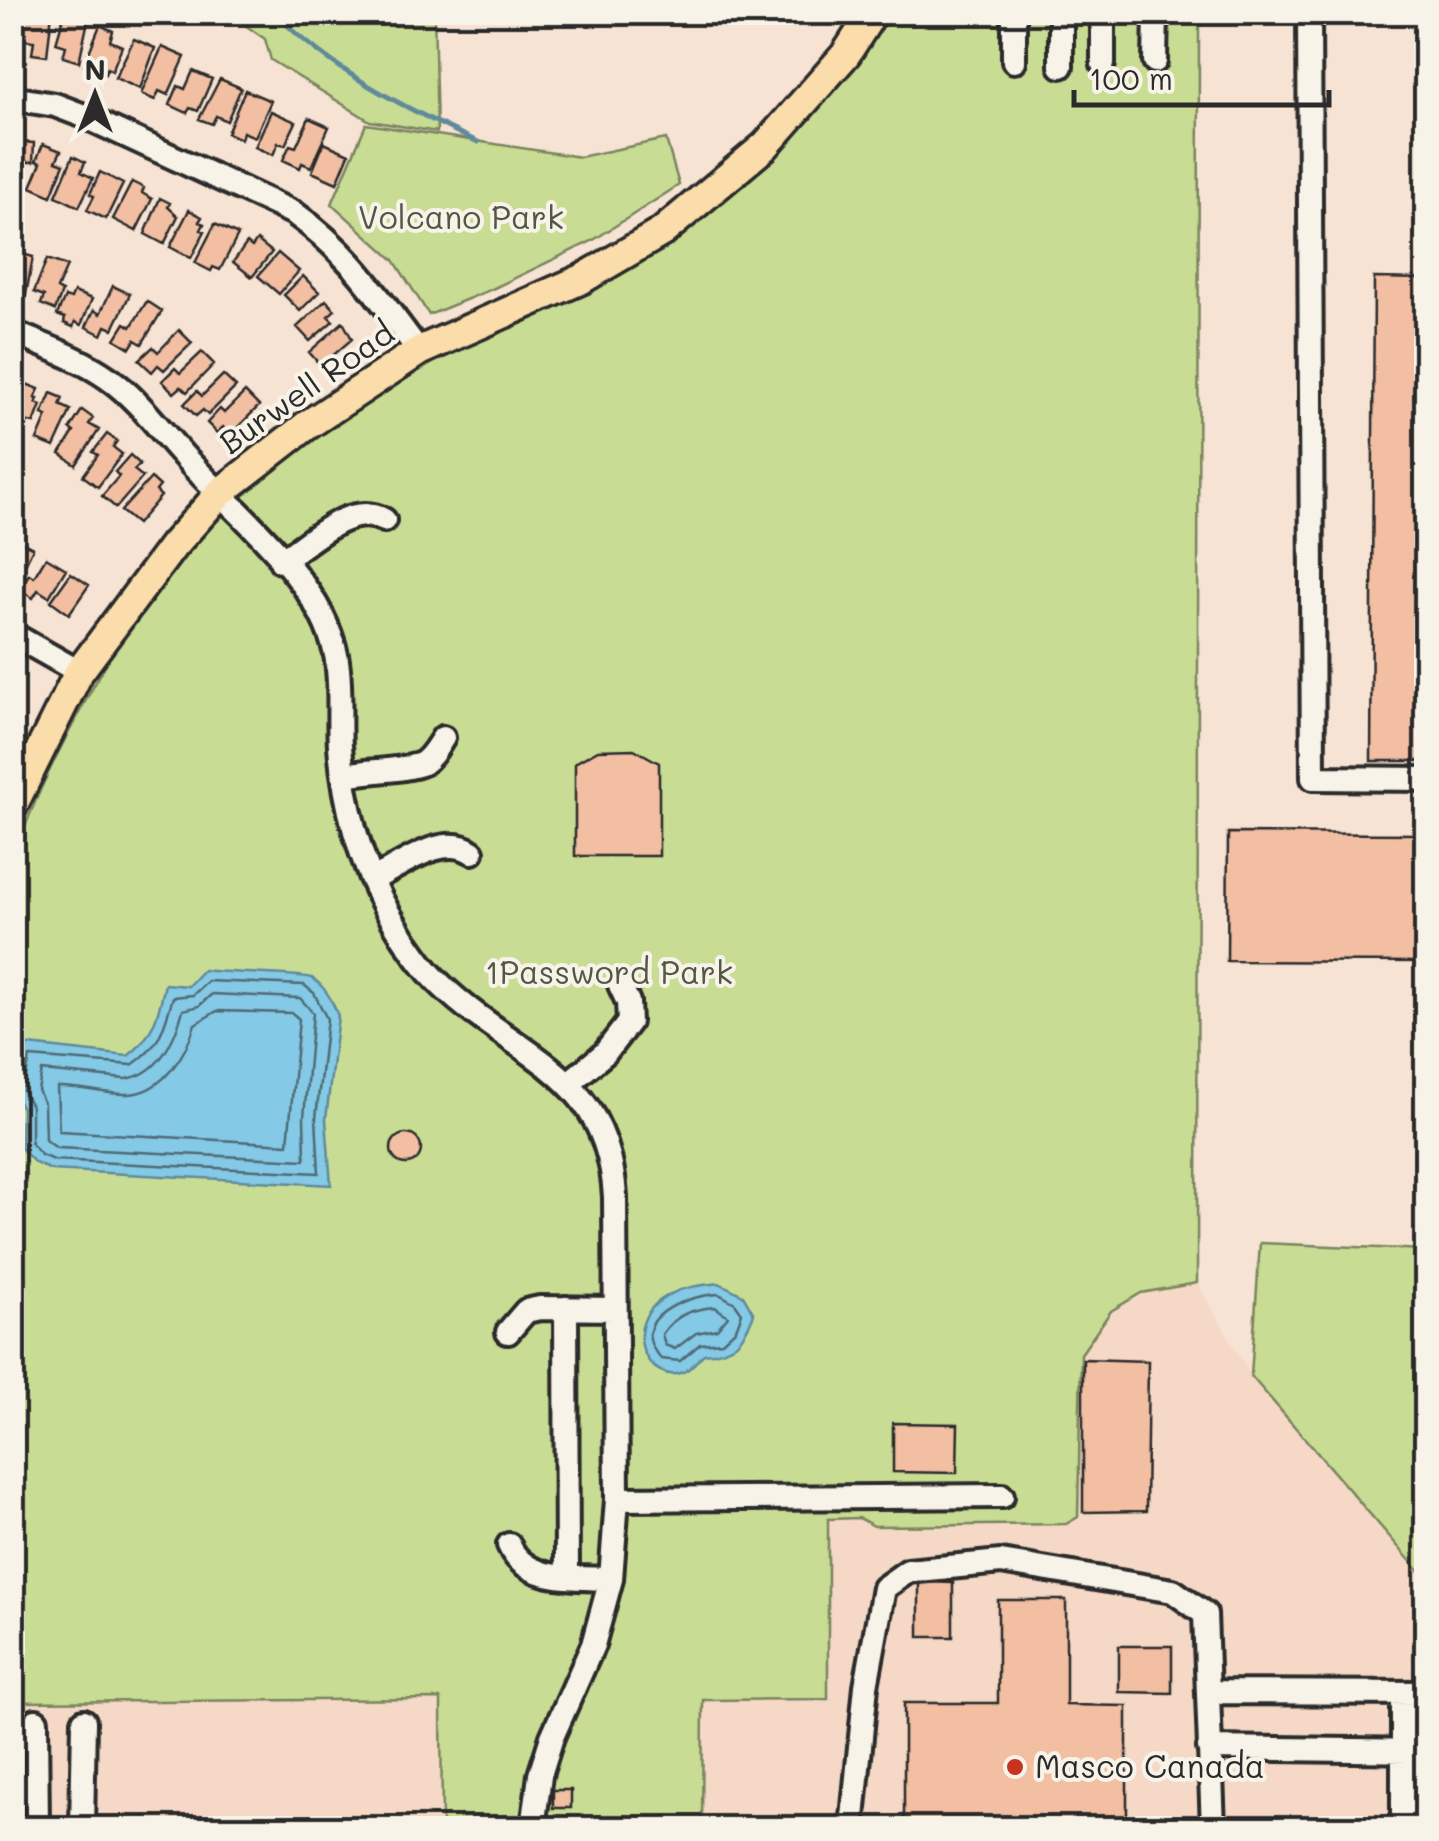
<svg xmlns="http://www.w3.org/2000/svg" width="1439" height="1841" viewBox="0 0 1439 1841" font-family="Mali,sans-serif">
<rect width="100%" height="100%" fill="#f6e3d3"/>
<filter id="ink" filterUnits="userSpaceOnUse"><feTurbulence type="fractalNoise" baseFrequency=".01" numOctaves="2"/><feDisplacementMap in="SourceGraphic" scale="20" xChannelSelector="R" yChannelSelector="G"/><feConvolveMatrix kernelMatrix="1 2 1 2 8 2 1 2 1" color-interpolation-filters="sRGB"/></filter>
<g filter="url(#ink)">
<path fill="#f5d8c5" d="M1197,1283l54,93 175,203v249h-724l1,-128 125,-2 -1,-180 251,-1 3,-163 30,-43 30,-18z
M442,1699v129h-429l-1,-126z"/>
<path fill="#c8dd93" stroke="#7a845f" stroke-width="2.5" d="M228,13h206l3,119 -67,-11 -99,-61 -6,-21z
M887,13h312l-2,1270 -56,10 -30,18 -30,43 -3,163 -12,7 -192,2 -15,-8 -31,1v180l-125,1 -1,128h-260l-1,-129 -428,3v-838c12,-45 34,-90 56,-132 24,-46 50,-94 82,-136 75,-98 176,-174 284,-234 57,-32 120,-53 177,-85 105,-59 215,-159 275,-264z
M366,124l214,33 86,-18 13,46 -87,56 -100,48 -63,26 -35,-55 -62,-56z
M1260,1243l166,7v329l-175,-203z"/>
<path fill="#84c9e5" stroke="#608a9b" stroke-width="2.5" d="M203,970c18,3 103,4 109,8 13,8 21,24 26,38l-12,103 5,66 -280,-15 -16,-7 -14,-15 1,-40 -6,-9 4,-55 108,12c26,-20 30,-41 37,-72l23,2z
M719,1283l24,12 11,19c-11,27 -20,38 -50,40 -5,4 -11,12 -17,16 -37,22 -75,-49 -14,-77 14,-7 31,-8 46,-10z"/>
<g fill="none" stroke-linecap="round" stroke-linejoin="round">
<path stroke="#4f6a75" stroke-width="2.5" d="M208,981l96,4 10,8 13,26 -11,99 3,55 -265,-13 -13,-5 -10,-12v-37l-8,-15 7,-34 102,8c30,-21 31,-36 41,-68l20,-2z
M212,994l88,4 13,15 -9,104 1,43 -248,-12 -12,-8 -1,-36 -6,-14 4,-19 83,8c35,-4 50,-40 58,-69l16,-4z
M217,1011l75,2 7,6 -11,125 -229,-13 -2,-44c24,-1 48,8 71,7 35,-1 59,-41 67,-70z
M719,1294l16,9 7,10 -6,16 -14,13 -22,2 -20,17 -19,-2c-37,-40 25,-64 58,-65z
M715,1307l13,9 -11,13 -21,4 -21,16 -10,-4 -3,-11c14,-20 30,-25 53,-27z"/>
<path stroke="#608a9b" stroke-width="5" d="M274,12c57,59 131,96 204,130"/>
</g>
<path fill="#f2bfa3" stroke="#2b2b2b" stroke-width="2.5" d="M25,12h27l-5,44 -15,-2 2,-13 -11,-1z
M65,12l24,4 -10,46 -16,-5 3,-11 -10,-3z
M100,25l13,6 -3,10 12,5 -10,25 -5,-3 -2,6 -21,-9z
M134,39l21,9 -15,41 -25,-11z
M162,47l23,10 -17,38 -9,-4 -4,9 -14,-6z
M193,71l19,8 -14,32 -8,-3 -3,5 -17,-8 8,-19 7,3z
M220,79l21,9 -14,33 -11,-5 -4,8 -13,-5z
M245,90l26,11 -16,36 -12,-5 -2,7 -14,-6z
M271,111l25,11 -11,23 -7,-2 -5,12 -18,-8z
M309,118l20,9 -18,40 -9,-4 -2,5 -17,-8 7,-15 6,2z
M21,142l13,1 -1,19h-8l-1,22h-12v-34h8z
M324,143l25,11 -12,29 -25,-11z
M43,144l18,7 -5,10 8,3 -13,32 -20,-9 10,-24 -5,-2z
M73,156l12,6 -4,10 12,6 -14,29 -23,-11z
M100,172l23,12 -17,35 -19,-9 7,-14 -4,-2z
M132,182l12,6 -2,5 10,6 -16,32 -23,-12z
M160,198l10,5 -2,4 10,9 -14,28 -19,-10z
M189,210l13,7 -3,5 5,2 -3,6 4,1 -14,27 -21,-11z
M215,224l23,11 -18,35 -7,-3 -2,4 -16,-8z
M257,240l15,12 -20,25 -19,-15 14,-19 5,4z
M12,251l21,6 -8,43 -13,-4z
M278,253l21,18 -20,23 -21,-18z
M47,259l20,7 -10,23 5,3 -7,18 -14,-6 3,-8 -10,-4z
M303,276l16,16 -19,19 -16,-16z
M1374,278l52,1v482h-55z
M113,286l17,8 -17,35 -7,-3 -4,9 -16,-8 8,-17 6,4z
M74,292l18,7 -11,26 -6,-3 -2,5 -9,-4 1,-5 -8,-3 8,-18 6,2z
M326,300l9,10 -7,6 5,5 -23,20 -13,-14z
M147,301l15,10 -20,33 -7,-4 -5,8 -15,-9 10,-16 6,4z
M343,322l9,17 -31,27 -12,-14z
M179,330l13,13 -28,27 -6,-5 -6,7 -13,-12 14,-13 5,5z
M202,352l12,12 -27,28 -6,-5 -7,6 -12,-12 13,-13 5,5z
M223,375l13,12 -28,28 -5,-5 -7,6 -12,-12 13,-13 5,5z
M21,382l18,7 -4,9 3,1 -2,4 5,2 -7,18 -21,-4 -1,-16z
M245,392l14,14 -29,29 -7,-8 -6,6 -10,-10 13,-14 4,4z
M51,393l12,5 -3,7 11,5 -17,37 -17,-7 10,-24 -5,-2z
M82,410l11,8 -4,6 10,6 -23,35 -16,-11 14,-22 -4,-3z
M107,434l10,7 -4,6 9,7 -24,33 -15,-11 15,-21 -5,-3z
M130,455l10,9 -6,6 9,7 -27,31 -14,-12 17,-20 -4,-4z
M151,478l9,8 -4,5 5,5 -24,28 -16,-13z
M12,537l21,11 -15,31 -6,-3z
M46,557l20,12 -17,28 -11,-7 -5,8 -13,-8 9,-16 5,3z
M71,573l18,12 -20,29 -18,-13z
M634,749l25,14v93h-84v-93l23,-13z
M1228,833l198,1v128l-199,-1z
M391 1149a15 15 0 1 1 30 0a15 15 0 1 1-30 0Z
M1083,1359l65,2 -2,150 -63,1z
M893,1423l65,1 -1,49 -64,-1z
M919,1582l34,1v54h-34z
M998,1600h68v105l61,1v122h-223v-125h94z
M1119,1646h53v47l-53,-1z
M553,1790h18v18h-18z"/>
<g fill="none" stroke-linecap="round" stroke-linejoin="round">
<g stroke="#2b2b2b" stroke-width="30">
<path id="minor" d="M1061,12v54
M1103,12v52
M1309,12l4,766 113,1
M1014,61v-49
M1155,61l1,-49
M12,98l43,7 29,11 210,97c56,40 84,84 125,138
M12,332c32,14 68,26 96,46 32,22 57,59 84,87 50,54 128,114 144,190 6,30 2,61 4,91 4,55 20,118 48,166 14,25 32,53 53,73 77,74 167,86 174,212l2,302 -6,80 -18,66 -41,92 -12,38 -7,53
M281,561c30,-19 69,-60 103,-41
M12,634l67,38
M344,775c19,-4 67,-5 79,-12 9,-6 14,-16 20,-25
M373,879c28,-13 70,-47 99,-27
M570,1082l35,-29 24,-31 -1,-20 -8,-17
M566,1308l1,268
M508,1332l18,-21 14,-3 75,1
M617,1499l385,-3
M509,1545c16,38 67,32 102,34
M1208,1692l218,1
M36,1721l1,107
M1209,1748l217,3
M82,1828l2,-107
M852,1828l14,-142 18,-98 24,-17 93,-9 172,29 32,23 8,214
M1403,1828v-135"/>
</g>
<g stroke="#2b2b2b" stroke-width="35">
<path id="major" d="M12,807l67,-135 94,-126 48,-54 85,-66 113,-75 163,-72 80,-47 103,-86 81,-92 27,-42"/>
</g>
<use href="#minor" stroke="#f7f3e8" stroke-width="22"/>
<use href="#major" stroke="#faddab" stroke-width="28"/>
</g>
</g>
<circle fill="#c8321e" stroke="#f7f3e8" stroke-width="4" cx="1015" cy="1767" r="10"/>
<g text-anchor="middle" stroke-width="8" stroke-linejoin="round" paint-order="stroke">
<g font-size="32" fill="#525845" stroke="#f7f3e8">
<text x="461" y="229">Volcano Park</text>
<text x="609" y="984">1Password Park</text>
</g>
<g font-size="32" fill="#2b2b2b" stroke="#f7f3e8">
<text transform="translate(307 388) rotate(-35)" y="11">Burwell Road</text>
</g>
<g font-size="32" fill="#2b2b2b" stroke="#f7f3e8" text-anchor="start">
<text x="1035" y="1778">Masco Canada</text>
</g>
</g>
<rect width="1439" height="1841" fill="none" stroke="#f7f3e8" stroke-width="50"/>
<rect x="25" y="25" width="1389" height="1791" fill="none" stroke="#2b2b2b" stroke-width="4" filter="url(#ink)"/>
<g transform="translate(95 95)" stroke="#f7f3e8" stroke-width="8" paint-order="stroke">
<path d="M0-8L18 38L0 25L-18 38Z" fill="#2b2b2b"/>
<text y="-15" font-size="28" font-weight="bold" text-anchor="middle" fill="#2b2b2b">N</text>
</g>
<path d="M1074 90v15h255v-15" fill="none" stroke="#2b2b2b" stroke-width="5"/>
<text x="1089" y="90" font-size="30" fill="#2b2b2b" stroke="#f7f3e8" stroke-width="8" paint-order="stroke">100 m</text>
</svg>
